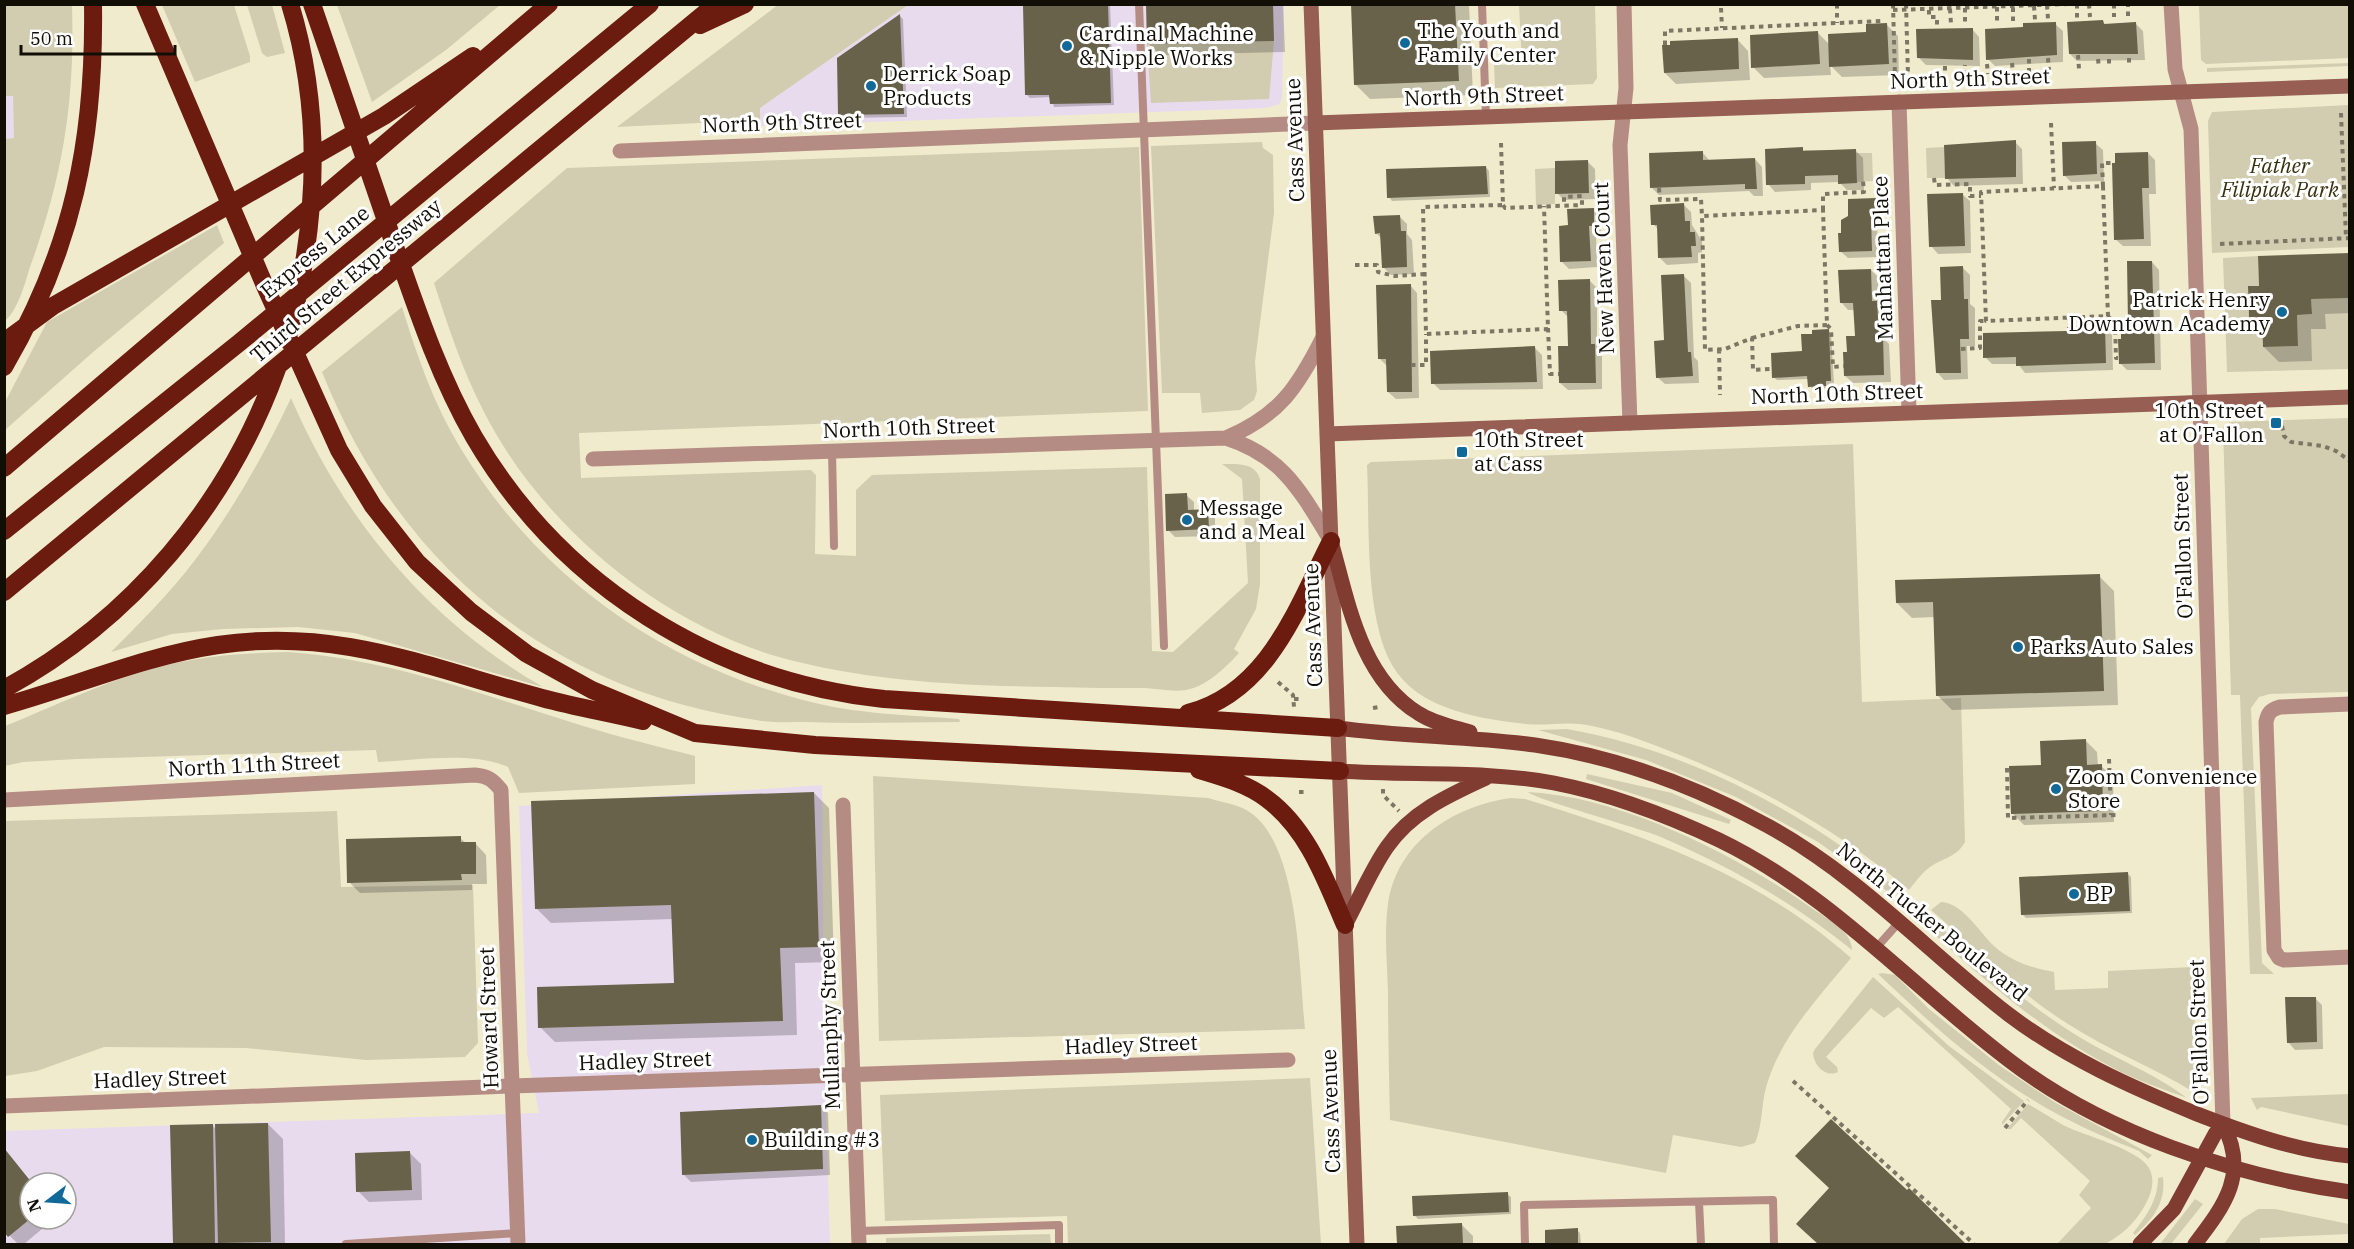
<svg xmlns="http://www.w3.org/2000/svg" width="2354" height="1249" viewBox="0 0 2354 1249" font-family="'IBM Plex Serif',serif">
<rect width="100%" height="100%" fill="#f1ebce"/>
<path fill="#e9dbee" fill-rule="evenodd" d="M908,5h376l-2,92 -2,7 -15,4 -504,18 -2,-18z
M4,96h9l1,42 -9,1z
M822,785l2,264 6,195h-825l-1,-113 535,-18 -12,-59 -8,-248zM30,1183h36v36h-36z"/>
<path fill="#d2ccb0" d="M5,4l67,1c3,96 -9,171 -42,262 -5,16 -12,43 -25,54v-182l9,-1 -1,-42h-8z
M779,4l129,1 -148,103v12l-143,7z
M162,5h72l16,51v6l-55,20z
M247,5h25l13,48 -18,4 -5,-4z
M337,5v-1l163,1 -54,45 -74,52z
M1519,5h76l2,73 -4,6 -98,4 -1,-23 28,-1z
M2199,5h150v53l-143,6 -5,-4z
M1274,41l-5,58 -118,4 -4,-59z
M2350,63l-1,3 -142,6v-4z
M2349,105v142l-137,6 -4,-132 4,-9z
M1262,142l1,6 10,7 1,58 -19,149 2,29 -3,9 -14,10 -38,3 -2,-20h-38l-11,-247z
M1139,147l9,264 -569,22 2,45 230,-8 5,5 -1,79 41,2v-66l16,-15 275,-8 5,184 21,1 75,-69 -6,-104 -20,-15c15,0 33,-2 38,15v105l-4,25 -22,40 5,4c-14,15 -32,33 -53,37 -13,2 -28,-1 -41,-2 -30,0 -60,0 -91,-1 -85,-1 -173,-5 -256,-25 -129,-30 -256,-134 -315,-252 -21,-41 -35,-84 -49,-127l133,-115z
M1944,147l1,31h-18l-1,-30z
M1856,153h16l1,28 -16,1z
M1555,168v36l-19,1 -1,-36z
M217,225l7,18 -132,110 -87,77v-28l42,-80z
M2258,256l1,30h-11l1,31h13l1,30 35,-1 -1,-31 15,-1 -1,-15 38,-1v71l-122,3 -4,-114z
M402,307c15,49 32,98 59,142 77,127 202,216 346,252 49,13 102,14 152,18l1,3c-52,0 -103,2 -154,0 -17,0 -34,1 -50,-2 -207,-30 -357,-155 -434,-348z
M291,398c52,121 137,223 252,289l-188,-54 -57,-6 -75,2 -51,5 -61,18c29,-29 59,-59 84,-92 38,-50 69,-105 96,-162z
M2349,418v274l-79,2 -11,3 -8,11 11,255 12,11h-24l-10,-279h-9l-8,-268 7,-5z
M1853,444l9,258 99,-4 4,144c-8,14 -18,15 -32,23 -10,6 -17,16 -24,25 -78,-66 -167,-113 -263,-148 -21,-8 -44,-15 -66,-18 -18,-2 -36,2 -54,0 -43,-5 -100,-13 -128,-50 -35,-46 -28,-151 -31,-209l4,-3z
M288,652c102,7 195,43 292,73 38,12 77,21 115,31v28l-176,9 -11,-26c-35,-16 -91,-7 -130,-5l-2,-12 -299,9 -54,3 -18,4v-40c60,-24 122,-56 186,-66 32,-6 64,-7 97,-8z
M1567,729c121,21 243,85 336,165h-12l-73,-52 -82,-45 -90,-37 -108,-30z
M1587,774l85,19 59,27 -2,4 -143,-45z
M873,776l335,22c13,4 33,7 43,15 49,35 48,160 54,216l-426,12z
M1528,792c95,5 208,63 285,117 14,10 39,22 39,41 -59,-48 -125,-85 -196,-115 -21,-8 -121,-36 -128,-43z
M1511,798l14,1c120,37 230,74 326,159 -32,39 -69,77 -84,126 -6,19 -4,41 -12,59l-14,4 -68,-12 -7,38 -276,-53c-1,-43 -2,-86 -2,-129 -1,-29 -4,-59 0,-87 9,-62 65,-98 123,-106z
M337,811l4,76 132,-2 5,158 -13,14 -99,3 -120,-12 -142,-1 -67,24 -32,5v-255z
M1941,902c22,1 38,30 53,44 18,16 38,22 60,26l1,18 53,-2v-17l85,-4 4,123 -5,1c-40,-24 -84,-41 -124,-67 -51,-32 -92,-75 -137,-114z
M1929,916c47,44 93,85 147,119 37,23 77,37 111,63 -21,-8 -43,-15 -64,-25 -69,-34 -126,-82 -183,-133l-8,-9z
M1882,973l13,2 34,34 71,57 56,37 96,52 -4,4 -9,-8c-27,-11 -54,-22 -80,-36 -68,-36 -126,-89 -181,-141z
M1873,977l76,69 75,55 -22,24v-3l9,-13 -113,-102 -14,11 -13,-10 -45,49 11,10 1,5c-12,6 -24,-6 -25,-19l2,-4z
M1310,1078l11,166h-253l-1,-28 -182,5 -5,-126z
M2349,1094v32l-88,-19 -4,3 -6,-12z
M2028,1104c12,7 23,14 35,21 21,11 74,23 86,43 7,13 2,27 -5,39 -10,17 -22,28 -39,37h-48l34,-36 -12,-13 11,-14 -69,-63 -10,11h-4z
M2163,1177c3,26 -10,42 -28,58l-2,-2c13,-16 25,-33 25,-55z
M2195,1199l8,5 -32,40h-11z
M2258,1209h17l74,15v10l-89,4v6h-36l18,-25z
M1050,1234l1,10h-165v-6z"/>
<path fill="#0003" d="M1024,4h86l4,101 -60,2 -3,-10 -21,1 -3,-3z
M1148,4h135l2,48 -125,3 -11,-11z
M1352,4h117l4,91 -103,4 -15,-15z
M900,16l3,3 4,98 -64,1 -3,-3 -1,-56z
M2102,21l4,4 30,-1 7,7 2,29 -68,1 -7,-7z
M2055,24l8,7v31l-68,4 -7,-7 37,-30z
M1887,25l11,11 1,39 -57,2 -12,-12 1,10 -67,3 -11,-11 65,-34 12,12z
M1972,29l7,8 1,29 -54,-1 -8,-8z
M1737,39l11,12 2,29 -74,4 -11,-11z
M2015,142l7,7 1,35 -69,2 -7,-8z
M2095,143l8,7 1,31 -33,1 -7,-7z
M1767,150h88l8,8 1,32h-17l-8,-8 -28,1v7l-36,2 -7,-8z
M1702,152l8,9 45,-2 7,8 1,29h-9l-5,-5 -90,4 -7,-7z
M2148,153l7,7 1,34h-7l2,52h-28l-8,-7z
M1588,162l7,7 1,30 -32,1 -7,-7z
M1486,167l3,4 1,26 -98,4 -3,-4z
M1962,194l8,7 1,52 -33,1 -7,-8z
M1875,199l7,8 1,15h-6l1,35 -30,1 -8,-7z
M1684,205l7,7 1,13 10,16v11l-4,1v10l-31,2 -7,-7 -1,-28 -6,-6z
M1593,210l7,7 1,16h-5l1,34 -28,2 -8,-8 9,-34z
M1399,216l8,8v10l5,6 2,34 -23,1 -8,-8 -1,-28 -6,-6z
M2350,255v58l-25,1 1,15h-15l1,32 -33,1 -15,-15v-17l-14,-13 10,-30z
M2152,262l7,8 2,100h-34l-7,-7 3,-23z
M1963,268l7,7v29l5,4v38h-8l1,33 -24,1 -7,-8 5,-70z
M1871,270l7,7 1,28 5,5 1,30 4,4 2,38 -38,1 -8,-7 3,-23 8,-15 -1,-28h-7l-7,-8z
M1684,276l7,7 3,74 4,4 1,22 -34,1 -8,-7z
M1589,280l8,8v60l5,4v37l-34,1 -8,-7 9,-36v-29l-8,-8z
M1410,285l7,8 2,105 -23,1 -8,-7 -1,-26 -7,-7z
M2104,328l8,7 1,35 -88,3 -7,-9h-26l-7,-7 84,-25z
M1828,330l3,4 3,50h-5v4l-17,1 -3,-10 -32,1 -4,-3 30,-24 10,-18z
M1535,348l7,7 1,34 -103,1 -7,-7z
M1186,495l8,7v9h13l8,7v18l-40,1 -7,-7z
M2099,576l15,15 4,114 -166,5 -15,-15 -2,-78 -23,1 -15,-15z
M2086,741l11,11 1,14h3l12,11 1,45 -90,3 -12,-12 31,-46z
M814,793l15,15 5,154 -39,1 2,72 -242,7 -15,-15 135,-43 -2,-65 -122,4 -15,-15z
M460,838l6,5h9l11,12 1,29h-15v6l-112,3 -11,-11z
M2128,874l3,3 1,36 -106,5 -4,-4z
M2315,998l7,7 1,44 -28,1 -7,-8z
M820,1106l8,7 2,62 -139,7 -7,-7z
M1831,1121l114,103 1,5 18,15h-144l-22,-20 33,-36z
M268,1124l15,15 2,105h-111l-3,-117 41,-2 5,5z
M4,1149l28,34h-2v36h24l-30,25h-6l-14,-14z
M410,1153l11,11 1,36 -53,2 -11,-11z
M1507,1194l4,3v17l-93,5 -4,-4z
M1461,1224l12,12v8h-74l-1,-17z
M1577,1230l3,3 1,11h-34l-1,-13z"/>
<path fill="#676249" d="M1146,4h127l1,37 -127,3z
M1351,4h104l4,77 -105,4z
M1023,5h85l3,98 -61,1 -1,-9h-24z
M900,14l4,100 -66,1 -1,-57z
M2103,20l1,4 32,-2 2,32h-69l-2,-32z
M2056,22l1,33 -71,5 -1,-31 38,-2v-4z
M1887,23l2,41 -60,3 -1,-33 38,-2v-8z
M1973,28v32l-56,-2 -1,-29z
M1818,31l2,33 -69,4 -1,-33z
M1738,38l1,31 -75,4 -2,-28h8v-4z
M2016,140v37l-71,2 -1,-34z
M2096,141l1,33 -34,2 -1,-34z
M1803,147v4l53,-2 1,34 -19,1v-9l-33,1v8l-39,1 -1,-36z
M1703,151v9l52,-2 2,31h-12v-5l-95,4 -1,-35z
M2148,152l1,36h-7l2,51 -30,1 -2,-77h3v-10z
M1588,160l1,33 -34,1v-33z
M1486,166l2,28 -101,4 -1,-29z
M1963,193l2,53 -36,1 -2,-53z
M1876,198v17l-5,1 1,35 -33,1 -1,-19h3v-13l7,-4v-17z
M1684,203l1,18h5v11h5l1,14h-5l1,11 -34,1 -1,-33h-6l-1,-20z
M1594,208v18h-5l2,35 -31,1 -1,-36 9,-1 -1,-16z
M1400,215l1,16h5l1,36 -25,1 -2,-35 -5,1 -2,-18z
M2350,253v45l-39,1 1,15 -15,1 1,31 -35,1 -1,-30h-13l-1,-31h11l-1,-30z
M2127,261h25l3,102 -36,1 -1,-25h3v-10l4,-1v-5h3z
M1963,266l1,33h4l1,40h-9l1,34h-25l-5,-73h10l-1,-33z
M1871,269l1,32h5l2,34h4l1,40 -40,1 -1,-24h4l-1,-16h9l-2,-33h-13l-2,-33z
M1684,274l4,78h3l2,24 -37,2 -2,-37 10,-1 -3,-65z
M1590,279l1,65h4l1,39h-37l-1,-37h10l-1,-35h-8l-1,-31z
M1411,284l1,108h-25l-1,-33h-8l-2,-74z
M2105,326l1,37 -90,3v-9l-33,1v-25l84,-2v-4z
M1829,329l2,52h-5v5l-18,1 -1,-11 -35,2 -1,-25 31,-2 -1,-17h11v-4z
M1535,346l2,36 -106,2 -1,-33z
M1187,493l1,17 20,-1 1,20 -43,2 -1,-37z
M2100,574l4,117 -168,5 -3,-94 -37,1 -1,-23z
M2086,739l1,26 15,-1 1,47 -92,3 -2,-48 32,-1 -1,-24z
M814,792l5,155 -39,1 3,73 -245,7 -1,-41 137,-4 -3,-78 -136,4 -4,-108z
M461,836v6h15v32h-15l1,6 -115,3 -1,-44z
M2128,872l2,39 -109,4 -2,-38z
M2285,997h31l1,45 -30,1z
M821,1105l2,64 -141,6 -2,-63z
M1831,1119l76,71 2,-2 57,56h-148l-22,-20 33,-36 -34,-32z
M268,1123l3,119 -53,1 -3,-119z
M213,1124l2,120h-42l-3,-119z
M4,1148l28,35 -2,36 -22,18 -4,-5z
M410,1151l2,39 -56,2 -1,-39z
M1508,1192l1,20 -96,4 -1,-20z
M1462,1223l1,21h-66l-1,-18z
M1578,1228v16h-33v-14z"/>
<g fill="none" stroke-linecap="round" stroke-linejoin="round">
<path stroke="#7b7764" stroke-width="4" stroke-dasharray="4.5 4.5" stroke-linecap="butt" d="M1837,4v19
M1893,4l2,73
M1906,4l2,72
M2077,4v14
M2089,4l1,13
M2114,4v13
M2047,5l1,14
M2034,6l1,14
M1997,7v16
M1721,8l1,20
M1965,8v16
M1950,9l1,15
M1893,10l175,-6
M1929,10v7h8v8
M2128,16v-12
M2013,21v-14
M1665,45v-14l216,-10v2
M2078,55l1,14
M2048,58l1,13
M2129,58v9
M2029,59v13
M2098,59l1,9
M2109,59v9
M2012,63l1,10
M1987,64l1,10
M1945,66v9
M1964,75l1,-10
M2341,113l5,125
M2051,123l3,65
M1501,143l2,62 -80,2 3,127 122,-5 -4,-123
M1934,178l1,7 35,-1v12h11
M2103,186l5,130 -122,5 -5,-129z
M2103,186l-1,-23h10
M1659,188l1,12 41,-1 1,17
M1503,205l2,3 77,-3v-9l-18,1v9
M1823,210v-16l41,-2 -1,-11
M2220,244l130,-6
M1355,265h22l1,7 17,4 30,-2
M2107,316l8,6 1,36h2
M1827,325l4,4 2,38 11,-1
M1548,328l2,46h9
M1752,338l46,-12 29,-1 -4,-115 -121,6 3,134 20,-1 27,-11 1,32 18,-1
M1719,349l1,46
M1961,349l19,-1v-27h6
M1411,365h15v-31
M2282,426l2,10 7,6 32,4 13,5 14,10
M1278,682l15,13 1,12
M1294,699h7
M1373,708l6,-1
M2109,759l2,56
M2007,768l1,50 108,-3
M1383,789v6l16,16
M1299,792h6
M1793,1081l181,163
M2005,1128l23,-28"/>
<path stroke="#b58c83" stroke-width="8" d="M1139,4l25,642
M1482,4l4,113
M832,451l2,95
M1877,947l24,-27
M1699,1202l2,42
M858,1231l201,-6v19
M346,1244l172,-11
M1525,1244l-1,-39 249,-5 1,44"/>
<path stroke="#b58c83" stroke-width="15" d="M1624,4l2,84 -6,57 10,278
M2171,4l4,65 16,60 32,995
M1899,102l10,310
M620,151l695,-28
M1226,438c53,-22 72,-51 97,-101
M593,459l633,-21c57,18 75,54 105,103
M2350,704l-70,3c-10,3 -12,6 -14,15l8,228 5,8 5,2 66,-3
M4,800l471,-25c13,1 18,5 26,15l17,454
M843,805l16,439
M4,1106l508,-20 776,-26"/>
<path stroke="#975e53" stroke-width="15" d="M1311,4l46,1240
M1315,123l1035,-37
M1327,434l1023,-37"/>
<path stroke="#803c30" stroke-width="15" d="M1331,541c17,60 29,136 87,172 15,10 35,14 52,19
M1338,728c65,9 131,8 197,17 83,12 160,41 233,81 91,50 159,125 240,188 58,44 123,73 189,100 49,19 99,37 153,42
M1340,771c70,5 144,-1 214,12 57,11 112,32 165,57 112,54 193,147 291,221 94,72 224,115 340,131
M1345,925c14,-26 26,-55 42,-78 24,-35 62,-52 99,-69
M2140,1244l34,-35 41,-75 8,-10
M2195,1244c30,-39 54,-71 28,-120"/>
<path stroke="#6b1c0f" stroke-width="18" d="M145,4l120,282 74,164 34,56 44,56 54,50 56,42 65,36 103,43 120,12 525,26
M312,4c28,80 54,160 82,240 23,66 45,132 80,193 87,149 240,244 410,262l454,29
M700,25l45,-21
M287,340c30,-110 37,-225 3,-336
M4,342l49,-36 331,-190 89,-60
M4,367c69,-118 91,-227 89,-363
M4,468l545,-464
M4,531l235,-188 411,-339
M4,592l712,-588
M4,689c127,-69 224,-184 273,-320
M4,706c72,-20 140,-50 214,-61 121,-18 211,23 324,53 33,9 68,15 101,23
M1188,713c81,-21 109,-106 143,-172
M1199,770c23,7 49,14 68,29 41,30 59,82 78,126"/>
</g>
<g fill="#106999" stroke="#fff" stroke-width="2">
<circle cx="1405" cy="43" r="6"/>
<circle cx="1067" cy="46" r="6"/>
<circle cx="871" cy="86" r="6"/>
<circle cx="2282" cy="312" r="6"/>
<rect x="2270" y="417" width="12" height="12" rx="3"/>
<rect x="1456" y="446" width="12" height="12" rx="3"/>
<circle cx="1187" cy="520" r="6"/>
<circle cx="2018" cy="647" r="6"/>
<circle cx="2056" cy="789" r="6"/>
<circle cx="2074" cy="894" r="6"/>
<circle cx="752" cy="1140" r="6"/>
</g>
<g text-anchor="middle" stroke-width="6" stroke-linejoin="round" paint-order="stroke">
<g font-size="21" fill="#100e05" stroke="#fff" text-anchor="start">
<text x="1417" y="38">The Youth and<tspan x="1417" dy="24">Family Center</tspan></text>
<text x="1079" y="41">Cardinal Machine<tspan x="1079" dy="24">&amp; Nipple Works</tspan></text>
<text x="883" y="81">Derrick Soap<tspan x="883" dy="24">Products</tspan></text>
<text x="2270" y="307" text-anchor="end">Patrick Henry<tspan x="2270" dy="24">Downtown Academy</tspan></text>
<text x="2264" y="418" text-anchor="end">10th Street<tspan x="2264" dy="24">at O'Fallon</tspan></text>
<text x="1474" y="447">10th Street<tspan x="1474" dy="24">at Cass</tspan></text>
<text x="1199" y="515">Message<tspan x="1199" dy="24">and a Meal</tspan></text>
<text x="2030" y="654">Parks Auto Sales</text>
<text x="2068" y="784">Zoom Convenience<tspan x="2068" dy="24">Store</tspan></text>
<text x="2086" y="901">BP</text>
<text x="764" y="1147">Building #3</text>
</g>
<g font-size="21" fill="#100e05" stroke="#fff">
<text transform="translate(1970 79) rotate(-2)" y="7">North 9th Street</text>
<text transform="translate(1484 96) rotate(-2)" y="7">North 9th Street</text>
<text transform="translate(782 123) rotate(-2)" y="7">North 9th Street</text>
<text transform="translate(1295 140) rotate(-92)" y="7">Cass Avenue</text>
<text transform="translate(315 252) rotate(-39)" y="7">Express Lane</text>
<text transform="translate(1883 258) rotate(-92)" y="7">Manhattan Place</text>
<text transform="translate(1604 268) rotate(-92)" y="7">New Haven Court</text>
<text transform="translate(346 281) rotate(-40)" y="7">Third Street Expressway</text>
<text transform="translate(1837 394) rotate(-2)" y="7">North 10th Street</text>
<text transform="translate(909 428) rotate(-2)" y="7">North 10th Street</text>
<text transform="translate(2183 546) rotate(-92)" y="7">O'Fallon Street</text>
<text transform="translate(1313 625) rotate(-92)" y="7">Cass Avenue</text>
<text transform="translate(254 765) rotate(-3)" y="7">North 11th Street</text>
<text transform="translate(1932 922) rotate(39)" y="7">North Tucker Boulevard</text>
<text transform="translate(489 1018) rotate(-92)" y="7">Howard Street</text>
<text transform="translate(830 1025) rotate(-92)" y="7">Mullanphy Street</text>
<text transform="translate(2199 1032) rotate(-92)" y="7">O'Fallon Street</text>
<text transform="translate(1131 1045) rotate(-2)" y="7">Hadley Street</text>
<text transform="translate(645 1061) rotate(-2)" y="7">Hadley Street</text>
<text transform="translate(160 1079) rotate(-2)" y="7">Hadley Street</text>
<text transform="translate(1331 1111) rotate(-92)" y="7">Cass Avenue</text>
</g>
<g font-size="21" font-style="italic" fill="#38310f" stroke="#fff">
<text x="2280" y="173">Father<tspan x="2280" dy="24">Filipiak Park</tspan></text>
</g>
</g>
<rect width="2354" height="1249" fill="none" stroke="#100e05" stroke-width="12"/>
<g transform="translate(48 1201) rotate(253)"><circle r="28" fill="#ffffff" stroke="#9f9f9b" stroke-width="1.5"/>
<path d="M0-4.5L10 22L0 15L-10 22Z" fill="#106999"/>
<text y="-9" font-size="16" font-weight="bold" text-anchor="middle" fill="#100e05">N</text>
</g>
<path d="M21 45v9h154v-9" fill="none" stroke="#100e05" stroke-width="3"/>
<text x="30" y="45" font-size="18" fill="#100e05" stroke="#ffffff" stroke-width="4.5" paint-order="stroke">50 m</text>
</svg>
